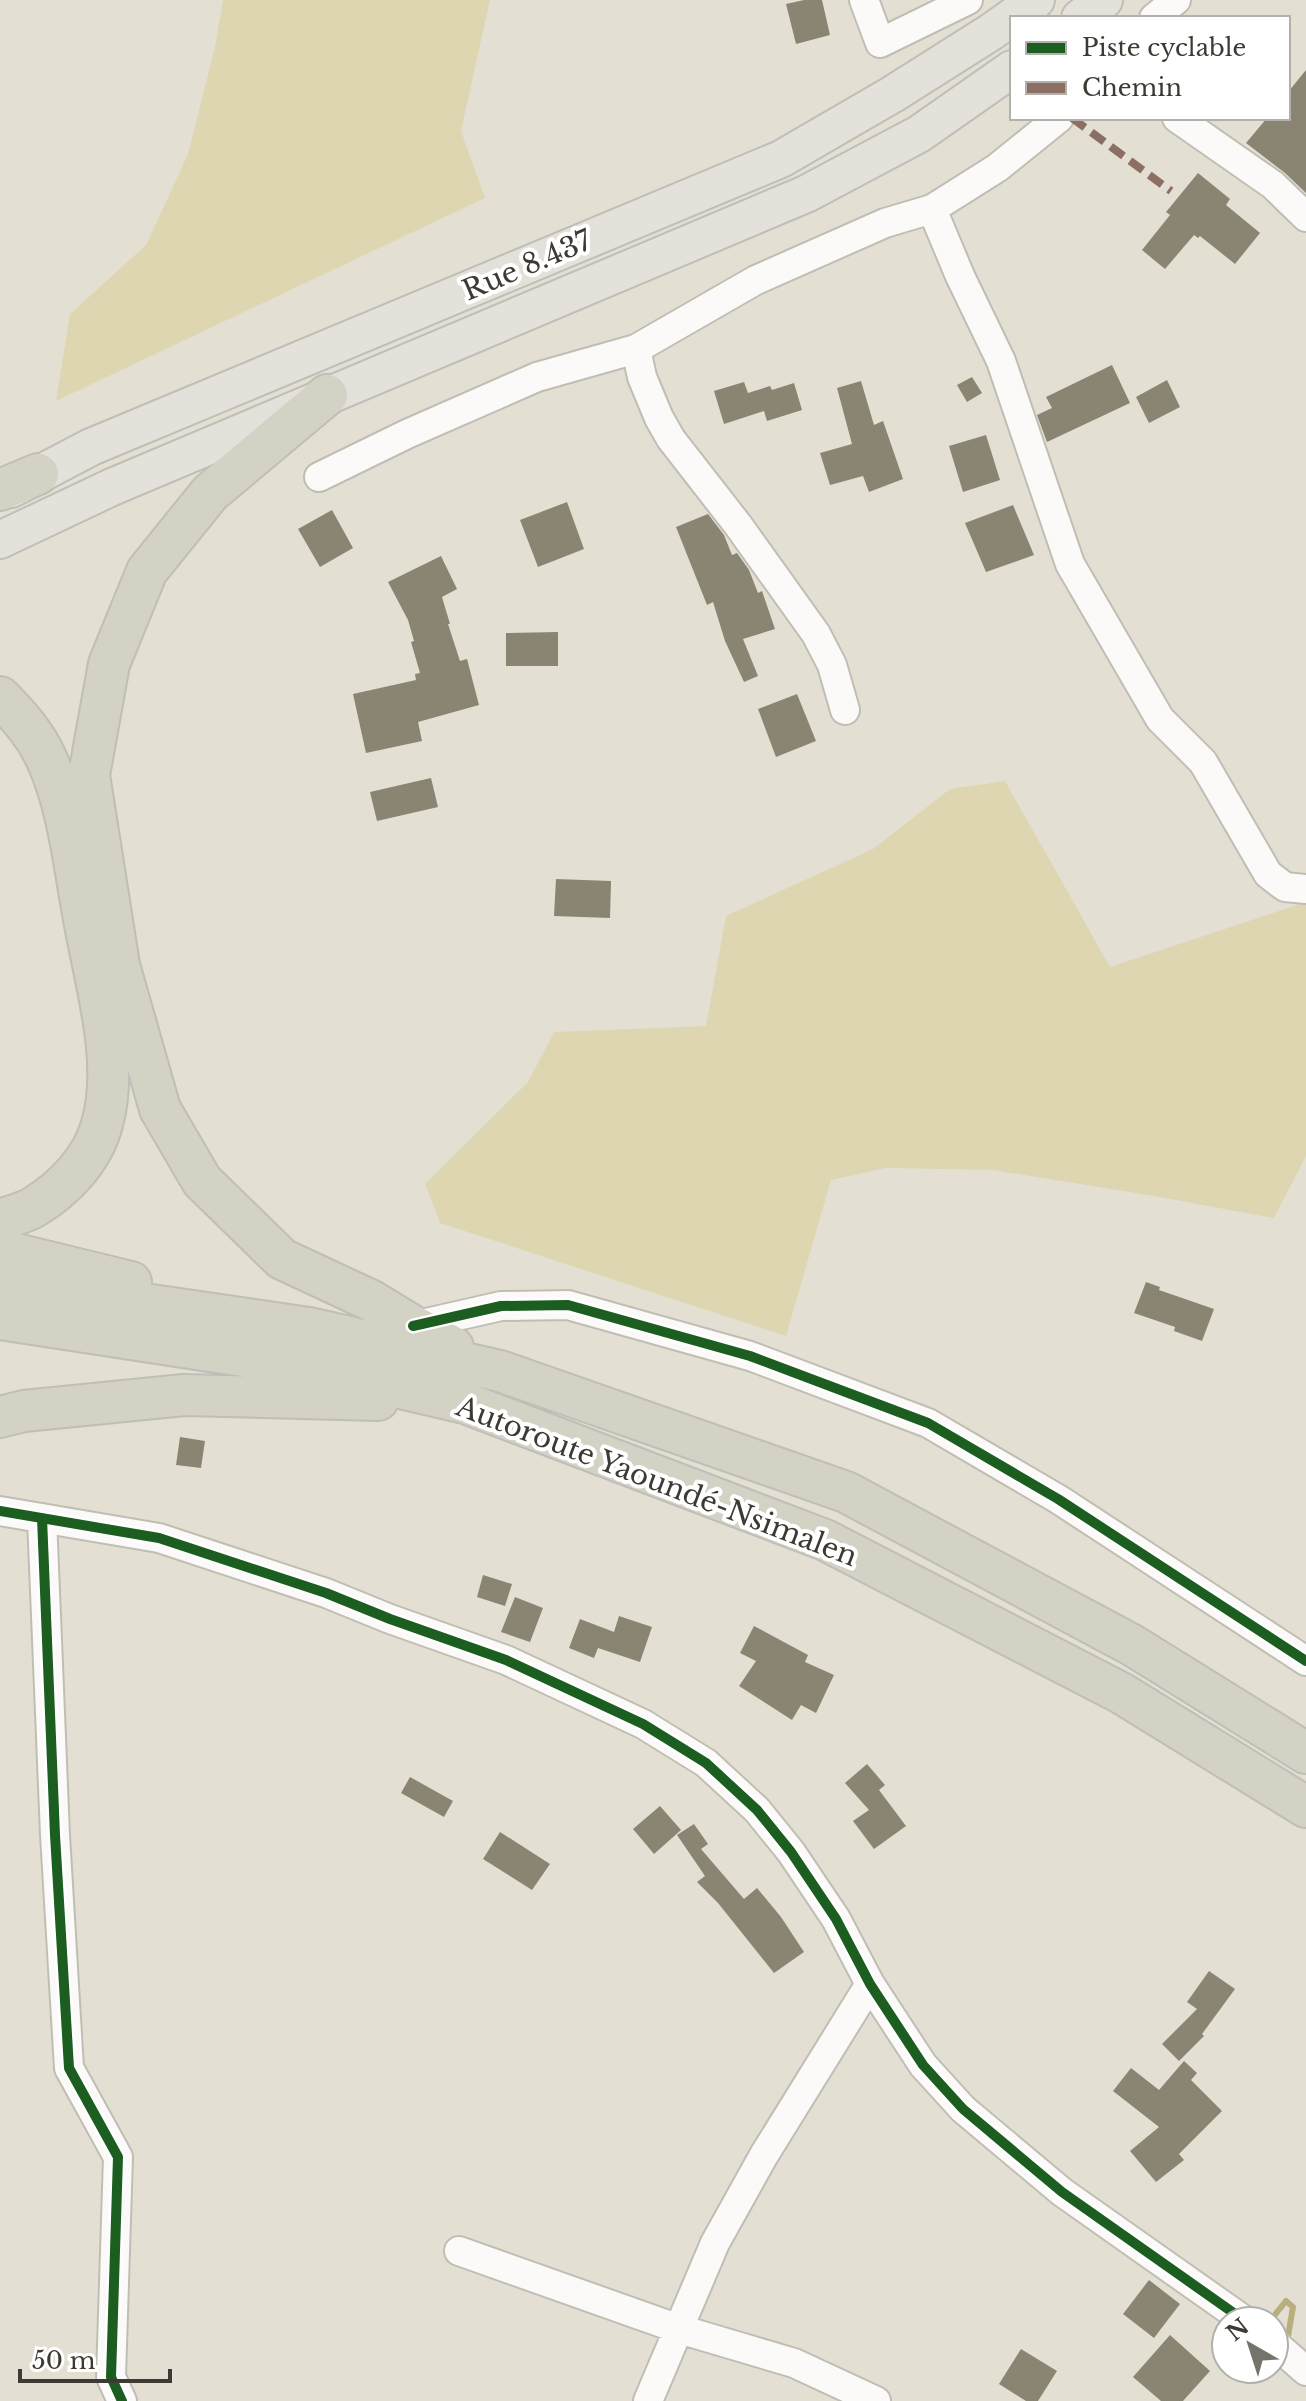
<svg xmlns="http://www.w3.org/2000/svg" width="1306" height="2401" viewBox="0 0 1306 2401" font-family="'Libre Baskerville',serif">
<rect width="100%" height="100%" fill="#e3e0d3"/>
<path fill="#ded6b1" d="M223,0h267l-29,131 24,67 -429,203 14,-87 76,-69 42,-91 27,-107z
M1005,781l105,186 196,-65v254l-32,62 -120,-22 -161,-26 -107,-2 -55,12 -45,156 -346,-113 -15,-39 103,-102 26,-50 152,-6 20,-110 147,-67 77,-60z"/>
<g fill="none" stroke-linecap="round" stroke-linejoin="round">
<path stroke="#b8ae7e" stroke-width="6" d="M1270,2321l16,-20 7,6 -6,35"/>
</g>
<path fill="#898572" d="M804,0h18l8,35 -34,9 -10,-40z
M1306,70v123l-21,-20 -39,-30 21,-25h21v-26z
M1198,173l32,26 -4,6 34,28 -25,31 -35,-28 -2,2 -4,-3 -29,34 -23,-19 28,-35 -4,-3z
M1112,365l18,38 -83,39 -10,-27 15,-7 -6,-11z
M972,377l10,16 -15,9 -10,-17z
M1167,380l13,27 -31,16 -13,-26z
M861,381l13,44 9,-4 20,58 -34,13 -6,-16 -33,9 -10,-32 32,-9 -15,-56z
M744,382l4,11 22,-7 2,4 22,-7 8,27 -35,11 -3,-10 -40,13 -10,-33z
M986,435l14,45 -37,12 -14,-46z
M567,502l17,47 -46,18 -18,-47z
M1013,505l21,50 -48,17 -21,-49z
M332,510l21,38 -33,19 -22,-38z
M708,514l16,21 8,20 5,-2 12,17 9,23 4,-2 13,38 -32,10 15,37 -14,6 -19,-41 -12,-39 -6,3 -31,-78z
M441,556l16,33 -15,8 8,27h-2l12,37 7,-2 12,46 -61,17 4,19 -56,12 -13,-59 63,-14 -1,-6 5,-1 -9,-31 3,-1 -6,-21 -20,-38z
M558,632v34h-52v-33z
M797,694l19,47 -40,16 -18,-48z
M431,778l7,29 -61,14 -7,-29z
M556,879l55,2 -1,37 -56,-2z
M1146,1282l14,5 -1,3 55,19 -12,32 -28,-10 1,-4 -41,-14z
M180,1437l25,4 -4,27 -25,-3z
M483,1575l29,9 -7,22 -28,-9z
M515,1597l28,11 -13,34 -29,-10z
M619,1616l33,11 -12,35 -42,-14 -4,10 -25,-10 11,-29 34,13z
M754,1626l54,29 -3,7 29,13 -18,38 -15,-8 -9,15 -53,-34 17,-25 -16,-8z
M867,1764l18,21 -6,5 27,36 -32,23 -21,-28 16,-11 -24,-27z
M410,1777l43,24 -9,16 -43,-24z
M660,1806l21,24 -27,24 -21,-25z
M694,1824l14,20 -7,5 43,50 13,-11 24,29 23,35 -30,21 -56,-70 -21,-21 8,-6 -28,-41z
M500,1832l50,32 -18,26 -49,-31z
M1209,1971l26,18 -33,45 2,2 -25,25 -17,-17 35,-35 -10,-7z
M1184,2061l13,12 -6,7 31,31 -43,43 5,6 -28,22 -26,-31 29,-24 -46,-36 18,-23 28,22z
M1149,2280l31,24 -26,34 -31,-24z
M1170,2335l40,36 -27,30h-22l-28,-24z
M1021,2349l36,22 -19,30h-12l-27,-17z"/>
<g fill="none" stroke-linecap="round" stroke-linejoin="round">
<g stroke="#c0beb4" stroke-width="32">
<path id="minor" d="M864,0l16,43 88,-43
M1154,18l22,-18
M1177,118l96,67 33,32
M932,209l28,67 41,85 69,203 90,155 43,43 65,112 17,13 21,2
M636,349l6,28 17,41 12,21 67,86 78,109 16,31 13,45
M319,477l88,-43 130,-57 99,-28 120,-69 129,-57 47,-14 65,-41 62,-50
M413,1326l88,-20 67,-1 182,51 178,67 130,76 248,162
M0,1511l159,27 167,55 64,26 116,41 137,64 63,39 51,47 34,42 45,67 34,65 53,81 40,44 99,83 183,129
M42,1518l13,317 14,233 49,89 -7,220 11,24
M459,2251l220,78 115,34 82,38
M1274,2343l32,28
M648,2401l67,-158 49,-88 106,-171"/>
</g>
<g stroke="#bfbeb7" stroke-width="40">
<path id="major" d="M1080,18l24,-18
M11,489l80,-42 690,-288 112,-65 98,-62 45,-32
M0,540l112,-53 694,-293 113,-60 93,-65"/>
</g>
<g stroke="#bfbeb7" stroke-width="44">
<path id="highway" d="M327,395l-117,98 -63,78 -38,93 -20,111 30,190 41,144 42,72 80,78 90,42 41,25 40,21
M0,490l38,-16
M0,697c19,19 36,38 47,63 22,49 27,106 37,159 11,63 36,143 18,205 -9,35 -38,65 -68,83 -10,6 -23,9 -34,13
M0,1250l131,32
M0,1283l309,45 191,43 346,121 286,153 174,108
M0,1319l301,46 164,38 360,137 296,153 185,114
M0,1417l24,-6 160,-16 194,5"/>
</g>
<use href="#minor" stroke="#fbfaf8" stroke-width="28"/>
<use href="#major" stroke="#e3e1d9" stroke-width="36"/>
<use href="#highway" stroke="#d4d1c5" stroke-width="40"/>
<path stroke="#8d6e63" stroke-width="8" stroke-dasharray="16 8" stroke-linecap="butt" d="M1072,118l99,73"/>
<g stroke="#fff" stroke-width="15">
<path id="cycleway" d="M413,1326l88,-20 67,-1 182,51 178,67 130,76 248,162
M0,1511l159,27 167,55 64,26 116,41 137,64 63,39 51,47 34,42 45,67 34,65 53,81 40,44 99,83 183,129
M42,1518l13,317 14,233 49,89 -7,220 11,24"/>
</g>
<use href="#cycleway" stroke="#1b5e20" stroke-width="10"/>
</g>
<g text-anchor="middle" stroke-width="8" stroke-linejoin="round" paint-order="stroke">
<g font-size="28" fill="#3c3a32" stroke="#fff">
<text transform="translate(527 265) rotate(-23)" y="10">Rue 8.437</text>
<text transform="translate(657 1481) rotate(21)" y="10">Autoroute Yaoundé-Nsimalen</text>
</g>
</g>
<rect x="1010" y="16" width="280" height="104" fill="#ffffff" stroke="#b1b0ad" stroke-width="2"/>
<rect x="1026" y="42" width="40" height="12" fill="#1b5e20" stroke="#b1b0ad" stroke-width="2"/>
<text x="1082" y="56" font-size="24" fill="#3c3a32">Piste cyclable</text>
<rect x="1026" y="82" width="40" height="12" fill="#8d6e63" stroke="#b1b0ad" stroke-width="2"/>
<text x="1082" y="96" font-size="24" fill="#3c3a32">Chemin</text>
<g transform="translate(1250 2345) rotate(321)"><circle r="38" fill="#ffffff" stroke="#b1b0ad" stroke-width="2"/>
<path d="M0-6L14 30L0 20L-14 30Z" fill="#76746a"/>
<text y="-12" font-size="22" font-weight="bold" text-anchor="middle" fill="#3c3a32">N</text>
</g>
<path d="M20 2369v12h150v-12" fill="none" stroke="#3c3a32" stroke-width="4"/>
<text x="32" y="2369" font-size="24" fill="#3c3a32" stroke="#ffffff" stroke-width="6" paint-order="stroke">50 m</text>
</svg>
